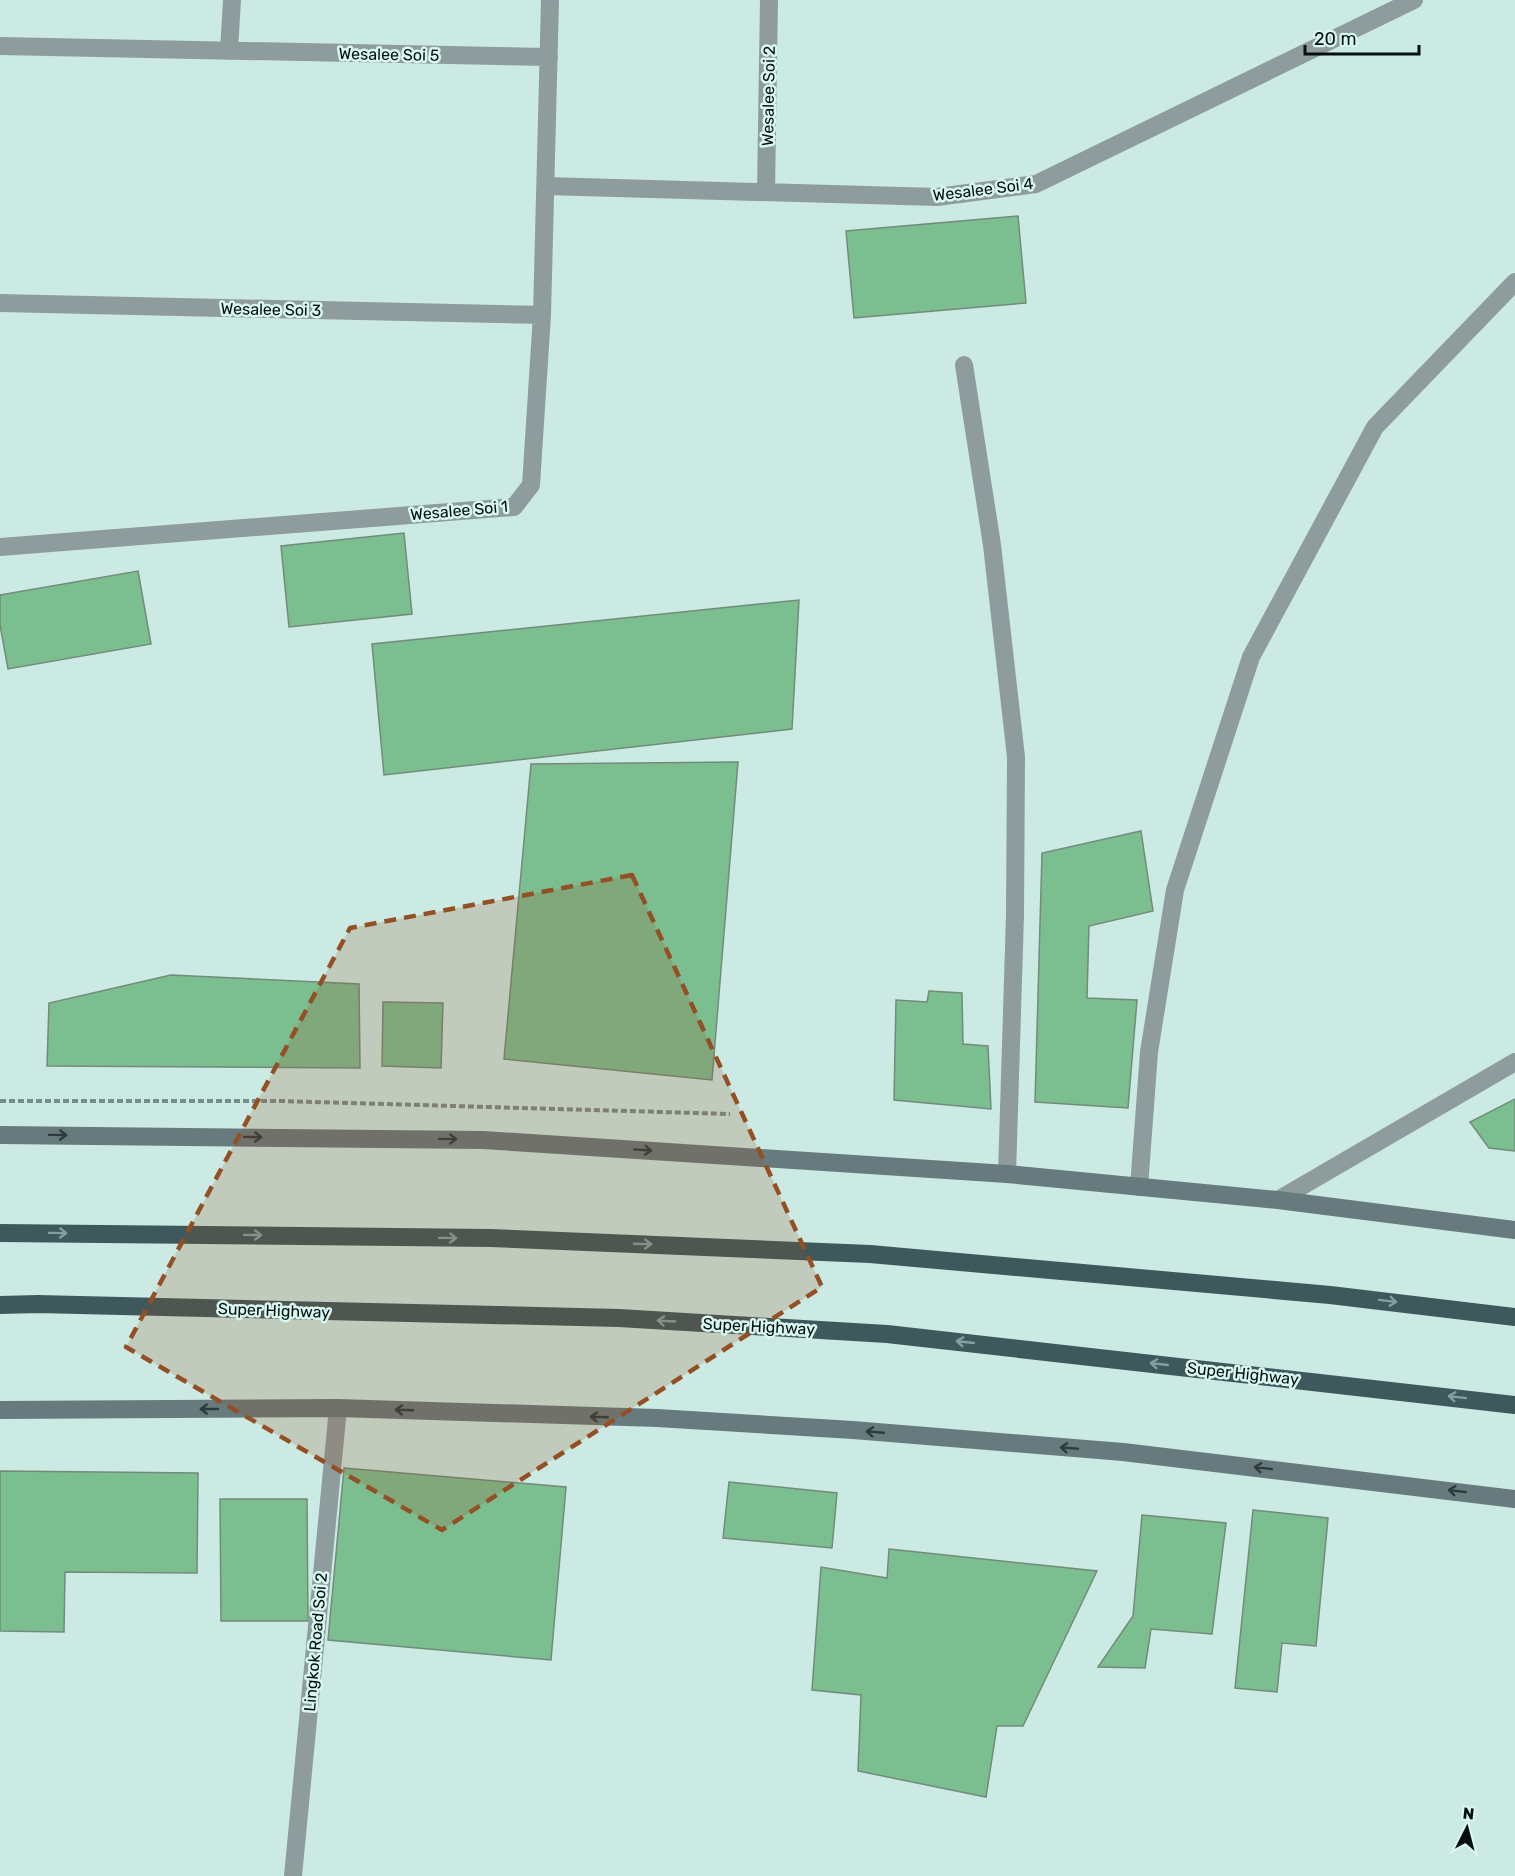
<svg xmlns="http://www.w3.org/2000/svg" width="1515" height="1876" viewBox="0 0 1515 1876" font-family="Rubik,sans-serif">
<rect width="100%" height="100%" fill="#cbeae3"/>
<path fill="#7bbf91" stroke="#748a7a" stroke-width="1.5" d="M1018,216l8,87 -172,15 -8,-87z
M404,533l8,81 -123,13 -8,-81z
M138,571l13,73 -143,25 -8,-44v-30z
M799,600l-7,129 -408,46 -12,-131z
M738,762l-26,318 -208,-21 27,-295z
M1141,831l12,80 -64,15 -2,72 50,2 -9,108 -93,-6 7,-249z
M171,975l188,9 1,84 -313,-2 2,-63z
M929,991l33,2 1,51 25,2 3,63 -97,-9 2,-100 31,2z
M383,1002l60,1 -2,65 -59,-2z
M1515,1099v52l-26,-3 -19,-26z
M344,1468l222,19 -15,173 -223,-20z
M0,1471l198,2 -1,100 -132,-1 -1,60 -64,-1z
M729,1482l108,11 -5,55 -109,-10z
M220,1499h87l1,122h-87z
M1253,1510l75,8 -12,128 -34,-3 -5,49 -42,-4z
M1142,1515l84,8 -14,111 -61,-5 -6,39 -47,-1 35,-51z
M889,1549l208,22 -74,155h-26l-11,71 -128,-26 3,-76 -49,-5 9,-123 66,11z"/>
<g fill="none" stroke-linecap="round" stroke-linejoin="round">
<path stroke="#778d88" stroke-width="4" stroke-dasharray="6 3" stroke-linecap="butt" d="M0,1101h281l449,13"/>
<path stroke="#8f9c9e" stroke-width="18" d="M964,365l28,180 24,212 -1,158 -8,259
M1139,1187l10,-135 26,-162 76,-233 124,-230 140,-145"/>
<path stroke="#8f9c9e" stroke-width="18" d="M0,46l549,11
M229,51l3,-51
M546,186l391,11 99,-13 378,-184
M766,191l3,-191
M0,303l542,12
M0,547l514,-40 17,-22 11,-170 8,-315
M1278,1200l237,-138
M293,1876l45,-468"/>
<path stroke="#677a7d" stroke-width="18" d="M0,1135l483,5 524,34 271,26 237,30
M0,1410l338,-2 319,10 196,12 270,22 392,47"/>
<path stroke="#3e585c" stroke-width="18" d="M0,1233l491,5 379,16 460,41 185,22
M0,1305l38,-1 581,14 268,16 628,71"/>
</g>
<defs><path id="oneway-shaft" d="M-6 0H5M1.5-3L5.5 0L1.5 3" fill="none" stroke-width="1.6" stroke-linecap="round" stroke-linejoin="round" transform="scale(1.5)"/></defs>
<g stroke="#2c3a3a">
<use href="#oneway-shaft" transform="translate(58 1135) rotate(1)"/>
<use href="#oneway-shaft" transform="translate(253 1137) rotate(1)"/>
<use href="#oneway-shaft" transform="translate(448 1139) rotate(1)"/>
<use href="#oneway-shaft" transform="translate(643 1150) rotate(4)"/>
<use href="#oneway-shaft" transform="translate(209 1409) rotate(180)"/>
<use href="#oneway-shaft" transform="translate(404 1410) rotate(-178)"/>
<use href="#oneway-shaft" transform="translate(599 1417) rotate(-178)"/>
<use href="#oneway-shaft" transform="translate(875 1432) rotate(-175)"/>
<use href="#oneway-shaft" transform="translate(1069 1448) rotate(-176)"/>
<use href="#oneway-shaft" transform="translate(1263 1468) rotate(-173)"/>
<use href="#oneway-shaft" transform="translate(1457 1491) rotate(-173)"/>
</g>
<g stroke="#83a09f">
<use href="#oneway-shaft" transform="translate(58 1233) rotate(1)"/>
<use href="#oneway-shaft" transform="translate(253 1235) rotate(1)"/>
<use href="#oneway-shaft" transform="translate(448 1238) rotate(1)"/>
<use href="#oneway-shaft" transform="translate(643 1244) rotate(2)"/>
<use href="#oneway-shaft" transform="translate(1388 1301) rotate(7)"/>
<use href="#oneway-shaft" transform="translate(666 1321) rotate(-177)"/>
<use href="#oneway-shaft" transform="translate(965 1342) rotate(-174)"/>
<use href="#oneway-shaft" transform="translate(1159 1364) rotate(-174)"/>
<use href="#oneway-shaft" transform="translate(1457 1397) rotate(-173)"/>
</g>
<path fill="#944f25" fill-opacity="0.2" stroke="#944f25" stroke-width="4.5" stroke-dasharray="12 8" stroke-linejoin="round" d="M632,875l190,412 -380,243 -316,-183 224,-419z"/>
<g text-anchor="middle" stroke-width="5" stroke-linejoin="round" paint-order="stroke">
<g font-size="16" fill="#050f0d" stroke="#d8f7f0">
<text transform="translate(389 54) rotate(1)" y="6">Wesalee Soi 5</text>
<text transform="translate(768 96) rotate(-89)" y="6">Wesalee Soi 2</text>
<text transform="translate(983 189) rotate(-7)" y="6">Wesalee Soi 4</text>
<text transform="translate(271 309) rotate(1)" y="6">Wesalee Soi 3</text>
<text transform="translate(459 510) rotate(-5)" y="6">Wesalee Soi 1</text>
<text transform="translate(274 1310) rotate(2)" y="6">Super Highway</text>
<text transform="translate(759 1326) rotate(3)" y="6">Super Highway</text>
<text transform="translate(1243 1373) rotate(6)" y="6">Super Highway</text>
<text transform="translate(315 1642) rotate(-85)" y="6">Lingkok Road Soi 2</text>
</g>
</g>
<g transform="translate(1467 1828) rotate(6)" stroke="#d8f7f0" stroke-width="4.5" paint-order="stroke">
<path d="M0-4.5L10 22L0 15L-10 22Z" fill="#050f0d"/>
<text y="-9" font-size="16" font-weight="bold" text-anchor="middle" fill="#050f0d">N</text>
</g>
<path d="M1305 45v9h114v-9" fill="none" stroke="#050f0d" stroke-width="3"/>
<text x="1314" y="45" font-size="18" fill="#050f0d" stroke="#d8f7f0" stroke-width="4.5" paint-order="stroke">20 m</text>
</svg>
